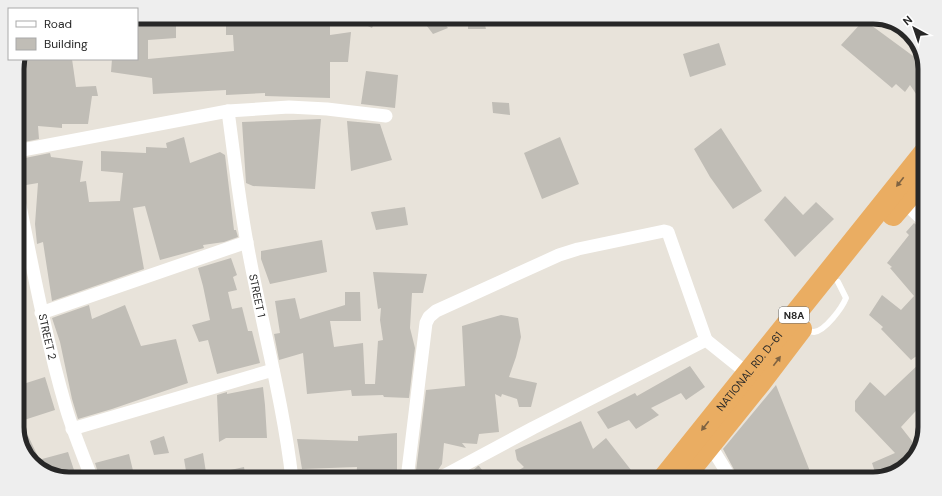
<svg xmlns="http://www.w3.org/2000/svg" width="942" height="496" viewBox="0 0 942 496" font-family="'DM Sans',sans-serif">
<rect width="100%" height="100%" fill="#e8e3da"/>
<path fill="#c0bdb6" d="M137,17h39v21l-28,2v19l86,-8 -1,-16h-7v-18h104v18l21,-3 -3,30h-18v36l-65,-2v-3l-39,2v-5l-73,4 -1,-16 -41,-6 1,-13h25z
M349,17h28l-5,11z
M420,17h19l9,11 -15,6z
M468,17h15l3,12h-18z
M864,20l60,44 1,43 -15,-22 -5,7 -9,-8 -4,4 -51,-43z
M719,43l7,22 -36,12 -7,-23z
M20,59h52l4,28 20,-1 2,10h-6l-4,28h-26v4l-24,-2 1,13 -15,3 -1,-3 -6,-1v-72z
M366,71l32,4 -3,33 -34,-4z
M492,102l17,1 1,12 -17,-2z
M321,119l-6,70 -62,-3 -7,-3 -4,-61z
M347,121l33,3 12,36 -41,11z
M721,128l41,63 -29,18 -23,-32 -16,-28z
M184,137l6,26 30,-11 5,3 9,75h2l2,7 -14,5 -21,3 1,3 -44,12 -15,-54 -12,2 11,61 -92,32 -9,-59 -6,2 -2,-20 3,-41 -12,2 -1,-27 25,-5 1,4 32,4 -3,21 6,-1 3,21 31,-1 3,-28 -22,-2v-20l45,2v-6l21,1 -1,-5z
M560,137l19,47 -37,15 -18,-46z
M785,196l18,19 13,-13 18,17 -39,38 -31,-37z
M405,207l3,18 -32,5 -5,-18z
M914,223l6,5 5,2v120l-14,10 -30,-31 2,-2 -14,-12 13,-20 19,15 13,-14 -24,-28 2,-1 -5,-4 22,-28 -3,-3z
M322,240l5,32 -57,12 -9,-25v-8z
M231,258l6,17 -4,2 4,13 -9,2 4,17 10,-2 6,24h4l8,32 -43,11 -9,-34 -9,2 -7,-17 18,-5 -7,-34 -5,-18z
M373,272l54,2 -4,19h-11l-2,35 5,20 -6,50 -25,-1 -1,-2 -31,1 -1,-6 -44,4 -4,-41 -24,7 -5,-26 6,-1 -5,-32 20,-3 5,21 45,-14v-13h15l1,29h-31l4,26 29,-4 2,41h10l3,-43 5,-1 -3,-20 1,-12 -3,1z
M89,305l3,14 33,-14 16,41 35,-7 12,44 -76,26 -34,10 -6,-20 -12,-57 -8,-24z
M501,315l17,3 3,19 -5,20 -7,20 28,6 -6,24h-12l-2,-8 -15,-5 -1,3 -6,-3 4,38 -20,2 -2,10 -15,-1 4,5 -22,-5 -2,21 -4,6 -5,3 -17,-2 10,-81 39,-4 -3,-60z
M920,363l5,6v32l-24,26 18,23 -17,20 -25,8 -5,-15 23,-10 -40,-42v-10l15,-19 15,14z
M690,366l15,21 -19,13 -5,-7 -30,15 8,7 -23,14 -7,-9 -21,9 -11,-17 38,-19 2,3z
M45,377l10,33 -34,11 22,46 -1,-8 26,-7 9,27h-8l-23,-5 -20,-18 -9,-25v-10l2,-1 -2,-8v-26z
M776,385l37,94h-74l-16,-30z
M263,387l2,18 2,33h-41l-7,4 -2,-47 10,-3v2z
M581,421l12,28 13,-11 32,41h-133l19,-12 -7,-7 -2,-10z
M397,433v46h-41l1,-12 -55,2 -5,-30 61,2v-5z
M164,436l5,17 -15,2 -4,-14z
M203,453l4,26h-39v-3l18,-5 -2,-12z
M129,454l6,25h-35l-5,-16z
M478,466h1l10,13h-26z
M244,467l2,12h-37l-1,-4z"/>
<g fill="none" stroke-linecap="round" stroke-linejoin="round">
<path stroke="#fff" stroke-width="6" d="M805,329c3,1 6,3 9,3 11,-1 28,-24 32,-34l-8,-16"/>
<g stroke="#fff" stroke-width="13">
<path id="s1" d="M228,111c6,44 11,89 19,132 14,79 36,157 45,236"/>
<path d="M17,151l211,-40 61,-4 38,2 59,7"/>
<path id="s2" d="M17,191c15,73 28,145 49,217 7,24 17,47 26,71"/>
<path d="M904,202l21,20"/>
<path d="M41,313l206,-71"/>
<path d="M72,429l201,-59"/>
<path d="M710,445l21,34"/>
<path d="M407,479l19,-156 3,-6 7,-6 123,-56 19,-6 86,-18 4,1 1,3 37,105"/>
<path d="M438,479l95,-51 173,-88 46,37"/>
</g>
<g stroke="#eaad62" stroke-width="22">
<path d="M893,215l32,-37"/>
<path d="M686,475l74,-92 41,-54"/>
<path id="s3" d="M663,479l262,-327"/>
</g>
</g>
<defs><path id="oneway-solid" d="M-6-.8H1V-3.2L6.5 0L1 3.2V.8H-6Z"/></defs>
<g fill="#7f6342">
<use href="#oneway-solid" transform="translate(900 182) rotate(128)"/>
<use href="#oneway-solid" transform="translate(777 361) rotate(-53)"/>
<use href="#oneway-solid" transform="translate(705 426) rotate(128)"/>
</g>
<g text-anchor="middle" stroke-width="3" stroke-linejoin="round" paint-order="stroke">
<rect fill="#fff" stroke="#686868" stroke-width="1" x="779" y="307" width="30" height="16" rx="3"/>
<g font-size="10" font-weight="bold" fill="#272727">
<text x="794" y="319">N8A</text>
</g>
<g font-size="11" fill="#272727" stroke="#fff">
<text dy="4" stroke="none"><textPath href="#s1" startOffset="187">STREET 1</textPath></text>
<text dy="4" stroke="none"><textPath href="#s2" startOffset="149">STREET 2</textPath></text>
<text dy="4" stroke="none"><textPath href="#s3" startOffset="138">NATIONAL RD. D-61</textPath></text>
</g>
</g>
<path d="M0 0H942V496H0ZM69 24H873A45 45 0 0 1 918 69V427A45 45 0 0 1 873 472H69A45 45 0 0 1 24 427V69A45 45 0 0 1 69 24Z" fill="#eee" fill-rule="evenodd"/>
<path fill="none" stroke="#272727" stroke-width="5" d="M69 24H873A45 45 0 0 1 918 69V427A45 45 0 0 1 873 472H69A45 45 0 0 1 24 427V69A45 45 0 0 1 69 24Z"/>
<rect x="8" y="8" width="130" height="52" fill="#ffffff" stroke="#a9a9a9"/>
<rect x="16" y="21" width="20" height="6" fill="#ffffff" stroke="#a9a9a9"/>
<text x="44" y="28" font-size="12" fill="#272727">Road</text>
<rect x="16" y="38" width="20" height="12" fill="#c0bdb6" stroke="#a9a9a9"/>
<text x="44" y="48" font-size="12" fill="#272727">Building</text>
<g transform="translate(914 28) rotate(320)" stroke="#ffffff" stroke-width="3" paint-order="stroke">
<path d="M0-3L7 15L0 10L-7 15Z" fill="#272727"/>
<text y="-6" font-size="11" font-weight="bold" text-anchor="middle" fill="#272727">N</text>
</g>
</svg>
